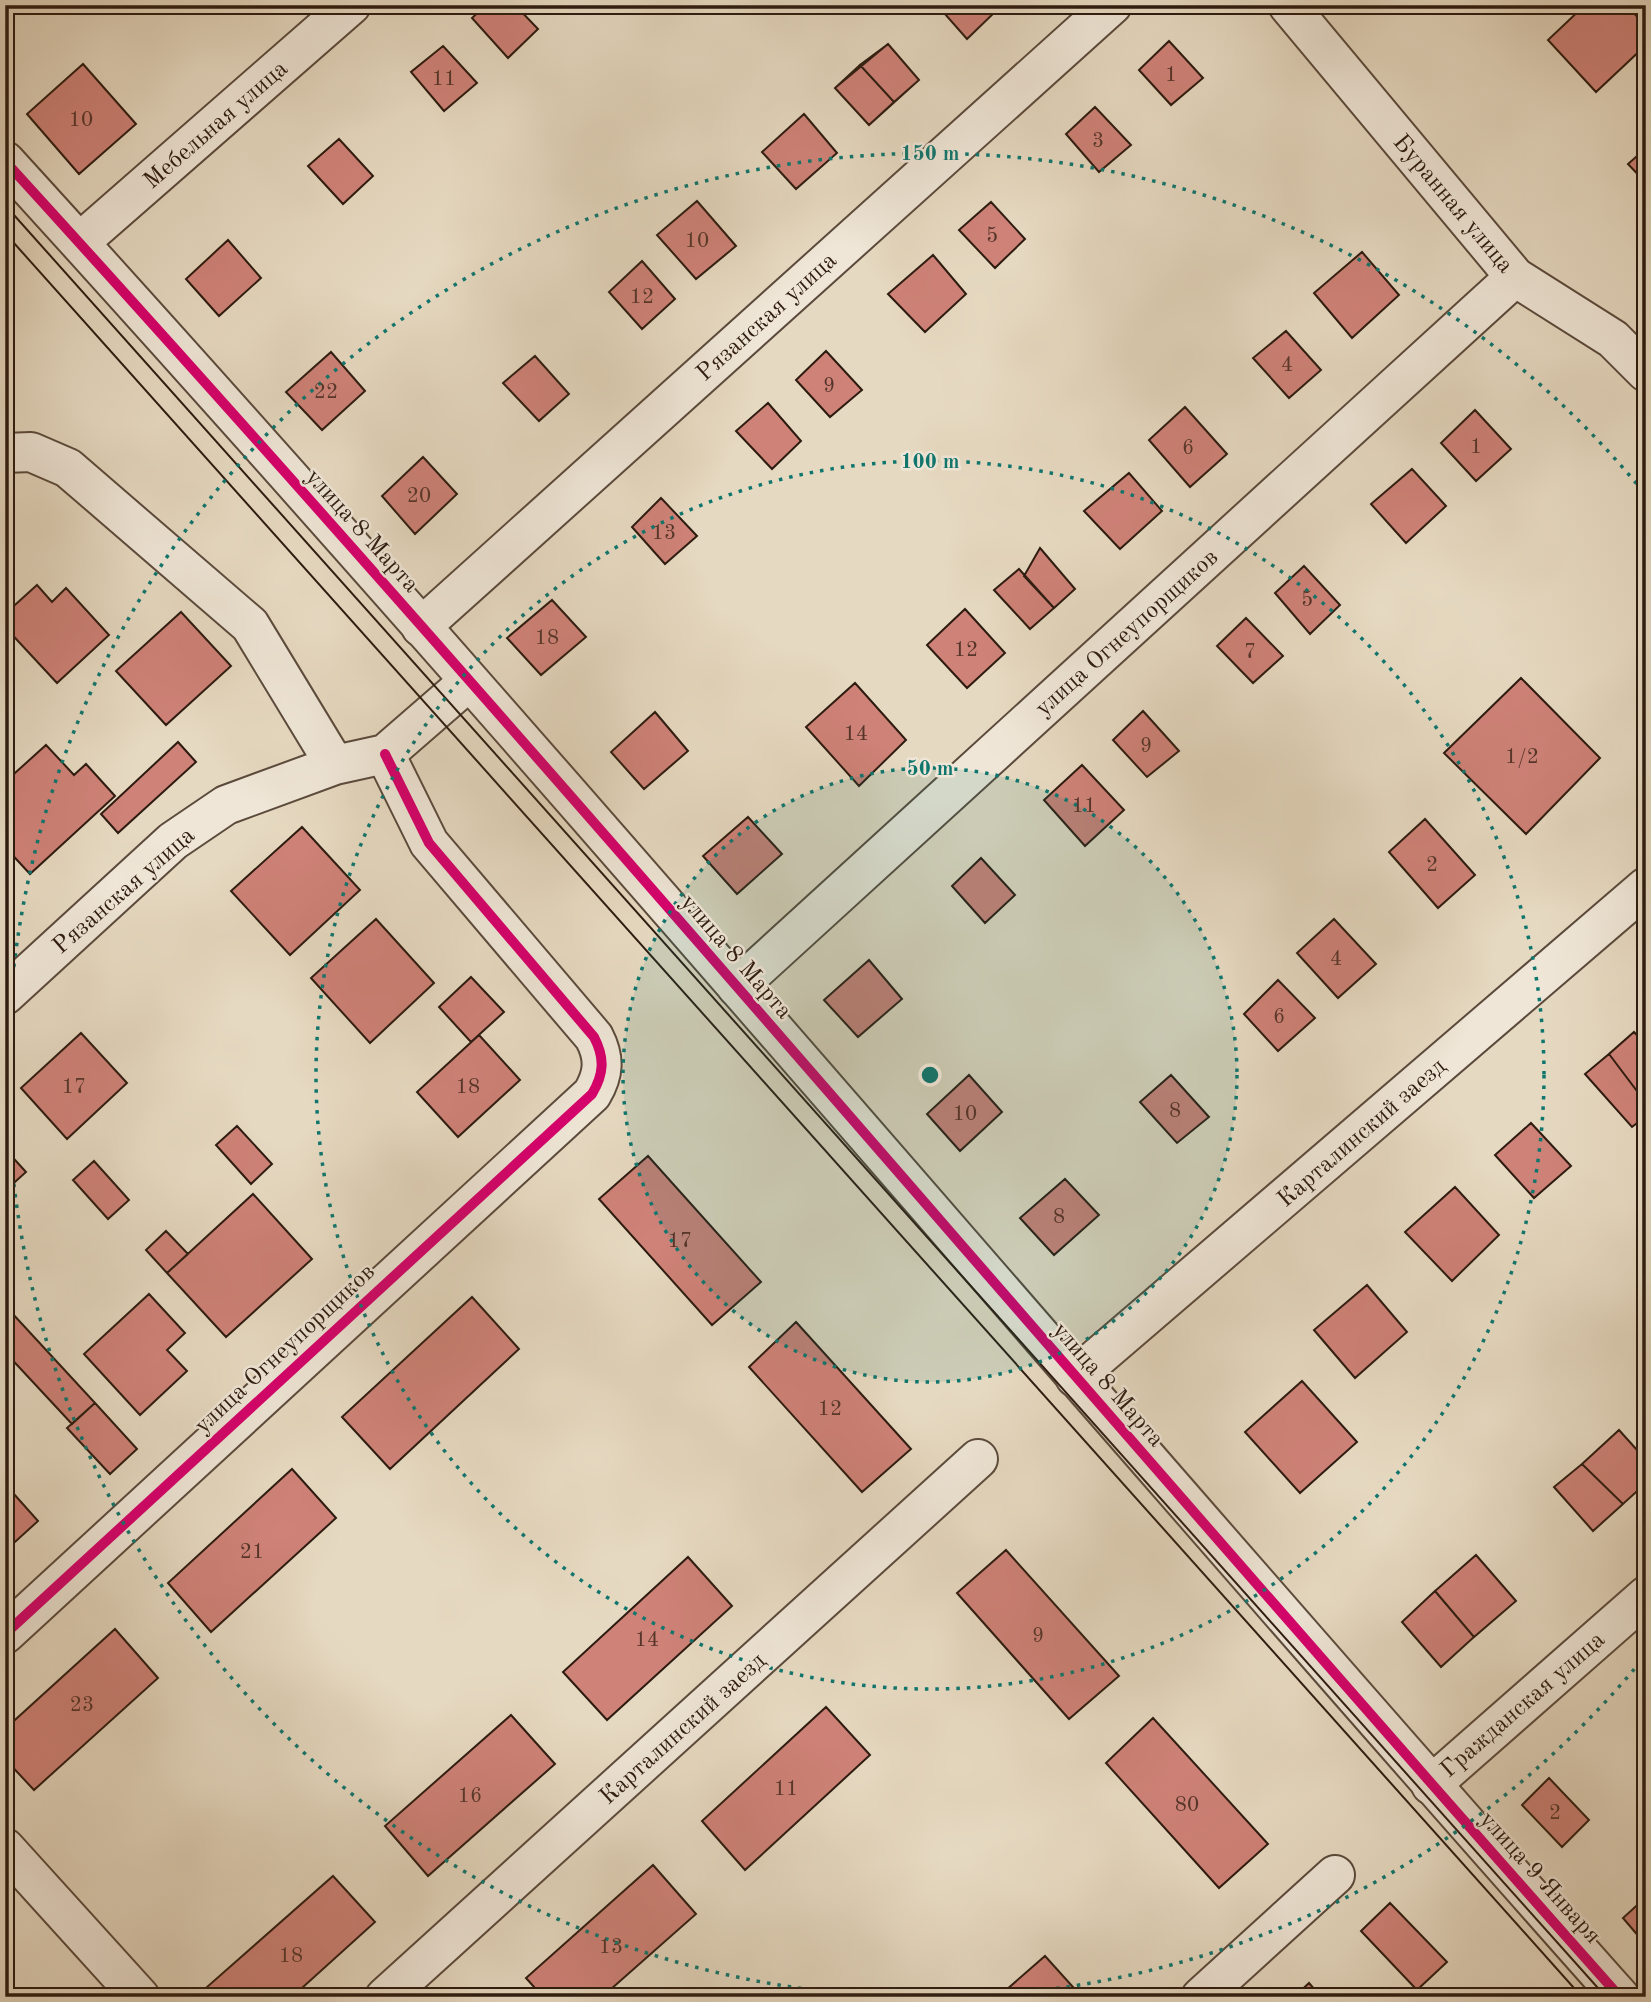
<svg xmlns="http://www.w3.org/2000/svg" width="1651" height="2002" viewBox="0 0 1651 2002" font-family="'Old Standard TT',serif">
<rect width="100%" height="100%" fill="#e6d9c1"/>
<filter id="stains"><feTurbulence type="fractalNoise" baseFrequency=".00286" numOctaves="4"/><feColorMatrix values="0 0 0 0 .2 0 0 0 0 .09 0 0 0 0 .02 0 0 0 .5 -.17"/></filter>
<radialGradient id="worn" r=".72"><stop offset=".6" stop-color="#630" stop-opacity="0"/><stop offset="1" stop-color="#630" stop-opacity=".3"/></radialGradient>
<path fill="#cf8278" stroke="#2d1b10" stroke-width="2" d="M486,5h29l23,24 -30,29 -36,-40z
M937,5h57l4,4 -31,30z
M1585,5h41l20,21v19l-50,47 -48,-52z
M1169,41l34,37 -32,27 -32,-35z
M888,44l31,36 -50,45 -34,-37z
M888,44l31,36 -25,22 -34,-37z
M443,46l34,37 -33,28 -33,-39z
M83,64l53,60 -57,50 -52,-60z
M860,65l34,37 -25,23 -34,-37z
M1095,107l36,38 -32,27 -33,-38z
M804,114l33,39 -41,36 -34,-37z
M339,139l34,37 -30,28 -35,-38z
M1646,148v35l-18,-19z
M697,201l39,45 -40,33 -39,-44z
M991,202l34,37 -30,29 -36,-38z
M228,240l33,38 -42,38 -33,-37z
M1362,252l37,43 -47,43 -38,-45z
M933,255l33,39 -41,38 -37,-38z
M642,261l33,38 -33,30 -33,-37z
M1286,331l35,39 -32,28 -36,-40z
M826,351l36,39 -32,27 -34,-37z
M331,352l34,39 -43,39 -36,-38z
M535,356l34,38 -30,27 -36,-38z
M768,403l33,38 -29,28 -36,-38z
M1185,407l42,47 -37,33 -41,-47z
M1475,410l36,39 -35,32 -35,-38z
M423,457l34,37 -42,40 -33,-38z
M1412,469l34,37 -40,37 -35,-39z
M1129,473l33,38 -42,38 -36,-38z
M661,498l36,38 -32,28 -33,-37z
M1040,548l35,41 -21,19 -30,-32z
M1304,566l36,39 -30,29 -35,-41z
M1019,569l35,39 -24,21 -36,-39z
M37,585l15,17 14,-14 43,47 -52,48 -52,-56v-13z
M552,600l34,37 -45,38 -34,-37z
M965,609l40,44 -38,35 -40,-43z
M181,612l50,54 -65,59 -50,-54z
M1246,618l37,38 -30,27 -36,-37z
M1521,678l79,80 -74,76 -82,-81z
M855,683l51,57 -47,46 -53,-59z
M1143,711l36,40 -32,26 -34,-37z
M655,712l33,39 -44,38 -33,-37z
M178,742l18,20 -78,71 -17,-19z
M46,745l28,30 12,-11 29,32 -85,78 -25,-27v-65z
M1082,765l42,45 -39,36 -41,-46z
M748,817l34,37 -45,40 -34,-38z
M1425,819l50,56 -37,33 -49,-56z
M302,827l58,63 -70,65 -59,-64z
M981,858l34,37 -30,28 -33,-37z
M376,919l58,64 -64,60 -59,-65z
M1334,919l42,45 -38,34 -41,-45z
M869,960l33,39 -44,38 -34,-37z
M471,977l33,35 -33,30 -32,-35z
M1278,980l37,38 -37,33 -34,-37z
M1634,1032l12,13v58l-37,-49z
M81,1033l46,50 -60,56 -46,-51z
M479,1035l41,45 -62,57 -41,-45z
M1609,1054l37,49v13l-14,11 -47,-53z
M969,1075l33,37 -42,39 -33,-37z
M1171,1075l38,42 -32,26 -37,-41z
M1531,1123l40,43 -37,32 -39,-43z
M237,1126l35,38 -21,20 -35,-39z
M5,1149l21,23 -21,19z
M648,1156l113,126 -49,43 -113,-126z
M94,1161l35,39 -21,19 -35,-39z
M1065,1179l34,36 -45,40 -34,-37z
M1455,1187l44,48 -47,46 -47,-49z
M253,1194l59,65 -86,78 -59,-64z
M166,1231l22,23 -21,19 -21,-23z
M1367,1285l40,47 -52,46 -41,-48z
M149,1294l36,39 -18,17 20,21 -47,44 -56,-61z
M472,1297l47,52 -129,120 -48,-52z
M11,1312l84,91 -23,21 -67,-72v-35z
M796,1322l115,127 -49,43 -113,-125z
M1302,1381l55,61 -57,51 -55,-61z
M95,1403l42,46 -27,25 -43,-46z
M1619,1430l27,30v23l-23,21 -41,-40z
M1582,1464l41,40 -30,27 -39,-44z
M292,1469l44,49 -125,114 -43,-49z
M5,1484l33,37 -33,30z
M1006,1550l113,126 -50,43 -112,-126z
M1476,1555l40,46 -42,36 -39,-46z
M688,1557l44,49 -125,114 -44,-48z
M1435,1591l39,46 -33,30 -39,-45z
M115,1629l43,49 -124,112 -29,-31v-30z
M826,1707l44,48 -125,115 -43,-49z
M511,1715l44,49 -127,112 -43,-50z
M1153,1718l115,126 -49,44 -113,-125z
M1549,1778l40,42 -27,27 -40,-42z
M653,1865l43,49 -94,83h-59l-17,-19z
M333,1876l42,46 -83,75h-77l-8,-10z
M1646,1897v48l-23,-27z
M1390,1903l57,59 -30,28 -56,-59z
M1045,1956l37,41h-84z
M1309,1983l12,14h-27z"/>
<g fill="none" stroke-linecap="round" stroke-linejoin="round">
<g stroke="#5b4a3c" stroke-width="42">
<path id="minor" d="M1288,5l227,272 98,62 33,33
M80,242l271,-237
M5,453l26,-1 37,16 182,157 85,140
M421,627l691,-622
M737,987l778,-710
M5,995l168,-154 53,-36 109,-40 50,-11 83,-72
M1075,1377l571,-490
M5,1634l587,-540c12,-20 13,-36 2,-57l-165,-194 -44,-89
M1431,1785l215,-189
M5,1848l135,149
M385,1997l593,-538
M1201,1997l134,-122"/>
</g>
<g stroke="#5b4a3c" stroke-width="42">
<path id="tertiary" d="M5,161c549,602 1073,1227 1615,1836"/>
</g>
<use href="#minor" stroke="#efe6d7" stroke-width="38"/>
<use href="#tertiary" stroke="#efe6d7" stroke-width="38"/>
<path stroke="#2d1b10" stroke-width="2" d="M5,205l1601,1792
M5,233l1577,1764"/>
<g stroke="#efe6d7" stroke-width="15">
<path id="cycleway" d="M5,161c549,602 1073,1227 1615,1836
M5,1634l587,-540c12,-20 13,-36 2,-57l-165,-194 -44,-89"/>
</g>
<use href="#cycleway" stroke="#d6006c" stroke-width="10"/>
</g>
<circle cx="930" cy="1075" r="307" fill="#0f766e" fill-opacity=".12"/>
<g fill="none" stroke="#0f766e" stroke-width="3.5" stroke-dasharray="3.5 7">
<circle cx="930" cy="1075" r="307"/>
<circle cx="930" cy="1075" r="614"/>
<path d="M1641 1661A922 922 0 0 1 954 1997M906 1997A922 922 0 1 1 1641 489"/>
</g>
<g text-anchor="middle" stroke-width="5" stroke-linejoin="round" paint-order="stroke">
<g font-size="21" fill="#56352a">
<text x="1171" y="81">1</text>
<text x="444" y="85">11</text>
<text x="81" y="126">10</text>
<text x="1098" y="147">3</text>
<text x="992" y="242">5</text>
<text x="697" y="247">10</text>
<text x="642" y="303">12</text>
<text x="1287" y="371">4</text>
<text x="829" y="392">9</text>
<text x="326" y="398">22</text>
<text x="1476" y="453">1</text>
<text x="1188" y="454">6</text>
<text x="419" y="502">20</text>
<text x="664" y="539">13</text>
<text x="1307" y="606">5</text>
<text x="547" y="644">18</text>
<text x="966" y="656">12</text>
<text x="1250" y="658">7</text>
<text x="856" y="740">14</text>
<text x="1146" y="752">9</text>
<text x="1522" y="763">1/2</text>
<text x="1084" y="812">11</text>
<text x="1432" y="871">2</text>
<text x="1336" y="965">4</text>
<text x="1279" y="1023">6</text>
<text x="74" y="1093">17</text>
<text x="468" y="1093">18</text>
<text x="1175" y="1117">8</text>
<text x="965" y="1120">10</text>
<text x="1059" y="1223">8</text>
<text x="680" y="1247">17</text>
<text x="830" y="1415">12</text>
<text x="252" y="1558">21</text>
<text x="1038" y="1642">9</text>
<text x="647" y="1646">14</text>
<text x="82" y="1711">23</text>
<text x="786" y="1795">11</text>
<text x="470" y="1802">16</text>
<text x="1187" y="1811">80</text>
<text x="1555" y="1819">2</text>
<text x="611" y="1953">13</text>
<text x="291" y="1962">18</text>
</g>
<g font-size="24" fill="#2d1b10" stroke="#efe6d7">
<text transform="translate(215 124) rotate(-41)" y="8">Мебельная улица</text>
<text transform="translate(1454 203) rotate(50)" y="8">Буранная улица</text>
<text transform="translate(766 316) rotate(-42)" y="8">Рязанская улица</text>
<text transform="translate(363 530) rotate(48)" y="8">улица 8 Марта</text>
<text transform="translate(1126 632) rotate(-42)" y="8">улица Огнеупорщиков</text>
<text transform="translate(123 890) rotate(-41)" y="8">Рязанская улица</text>
<text transform="translate(737 956) rotate(49)" y="8">улица 8 Марта</text>
<text transform="translate(1361 1132) rotate(-41)" y="8">Карталинский заезд</text>
<text transform="translate(284 1348) rotate(-43)" y="8">улица Огнеупорщиков</text>
<text transform="translate(1109 1384) rotate(49)" y="8">улица 8 Марта</text>
<text transform="translate(1522 1704) rotate(-41)" y="8">Гражданская улица</text>
<text transform="translate(682 1728) rotate(-42)" y="8">Карталинский заезд</text>
<text transform="translate(1541 1877) rotate(48)" y="8">улица 9 Января</text>
</g>
</g>
<circle cx="930" cy="1075" r="10" fill="#0f766e" stroke="#efe6d7" stroke-width="3.5"/>
<g font-size="21" text-anchor="middle" font-weight="bold" fill="#0f766e" stroke="#efe6d7" stroke-width="5" stroke-linejoin="round" paint-order="stroke">
<text x="930" y="160">150 m</text>
<text x="930" y="468">100 m</text>
<text x="930" y="775">50 m</text>
</g>
<rect width="1651" height="2002" fill="none" stroke="#e6d9c1" stroke-width="28"/>
<rect x="7" y="7" width="1637" height="1988" fill="none" stroke="#2d1b10" stroke-width="3.5"/>
<rect x="14" y="14" width="1623" height="1974" fill="none" stroke="#2d1b10" stroke-width="2"/>
<rect width="100%" height="100%" filter="url(#stains)"/>
<rect width="100%" height="100%" fill="url(#worn)"/>
</svg>
